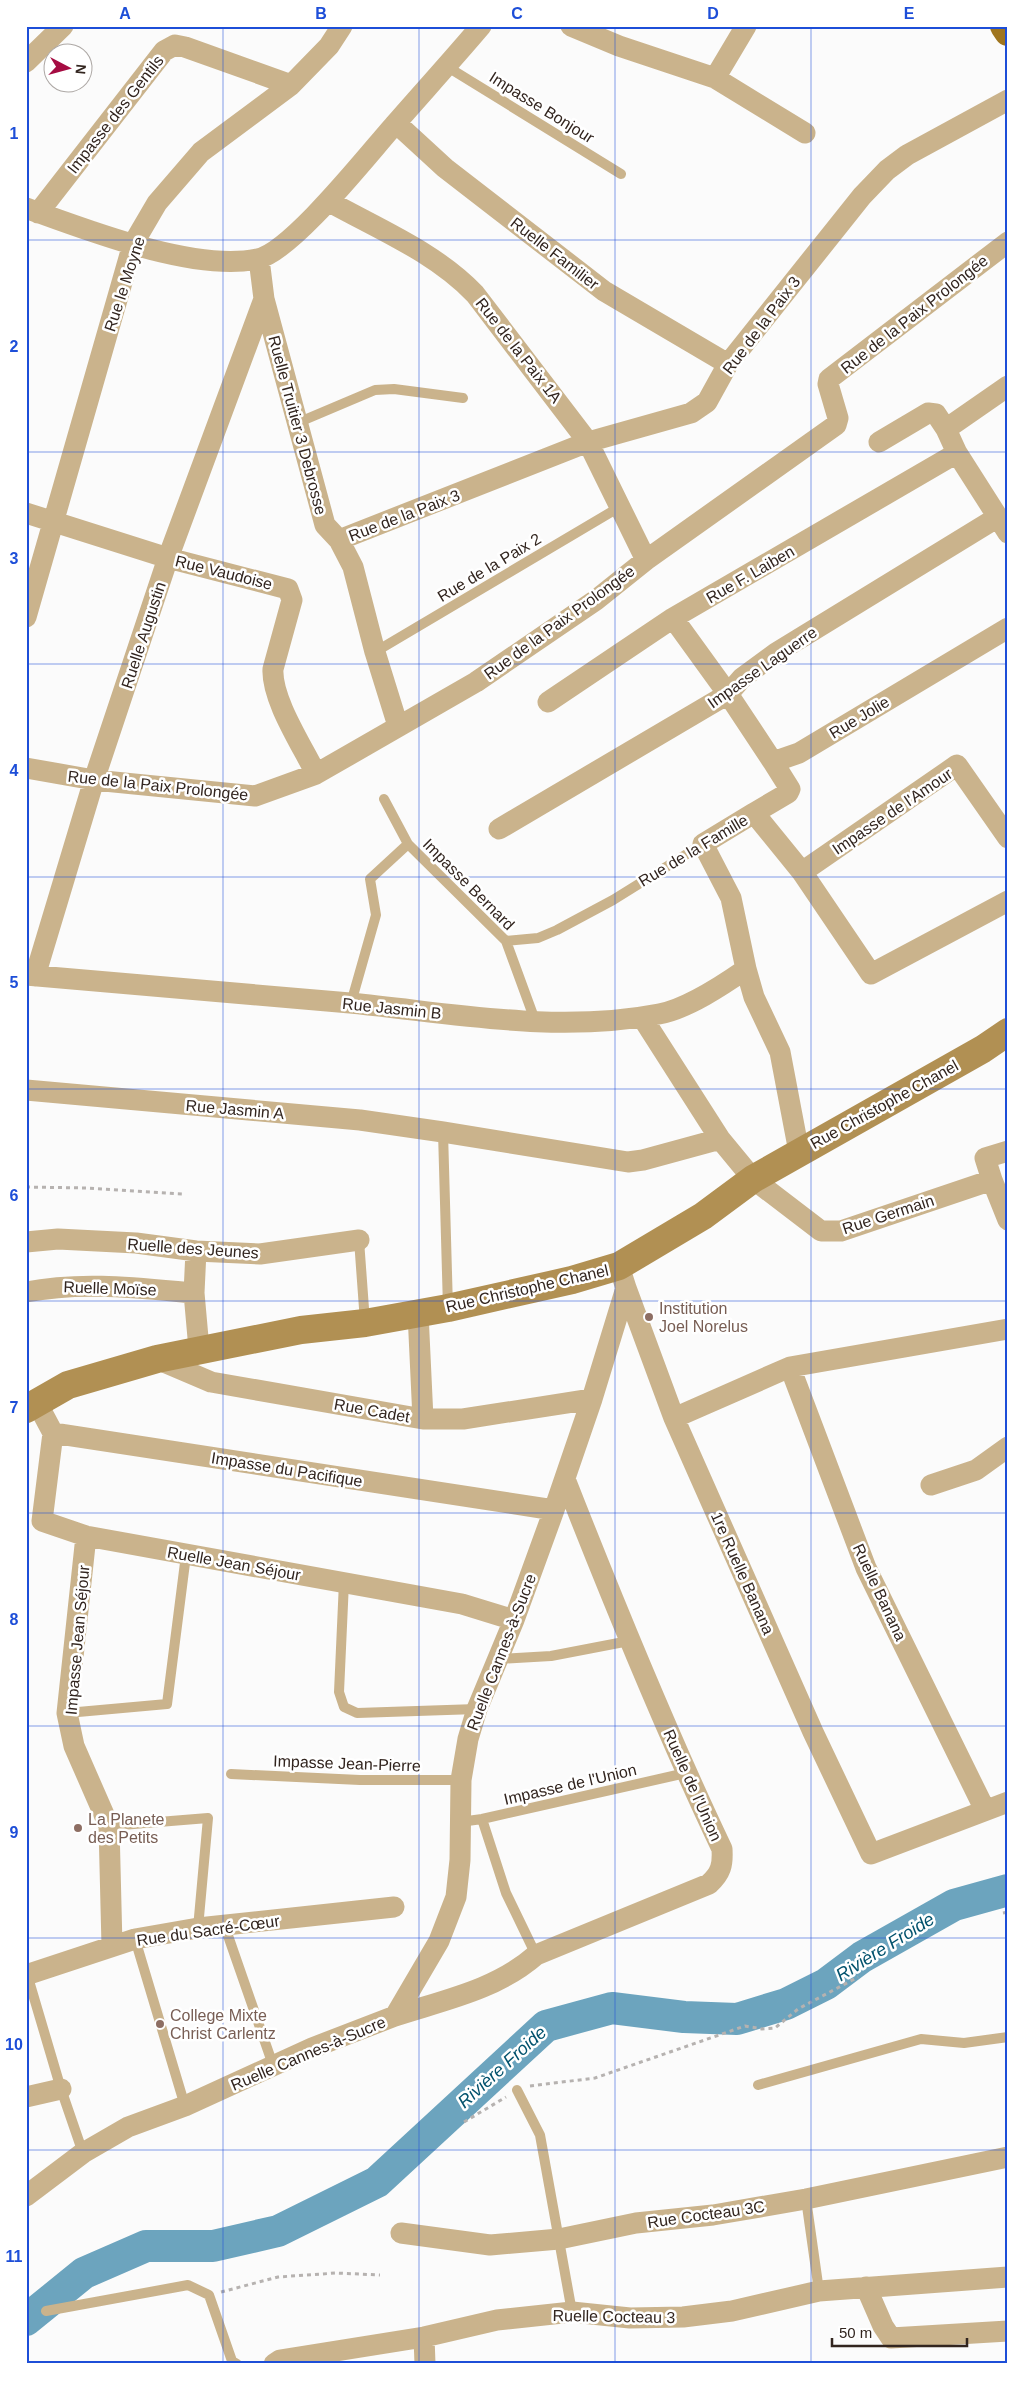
<svg xmlns="http://www.w3.org/2000/svg" width="1034" height="2390" viewBox="0 0 1034 2390" font-family="Helvetica,sans-serif">
<rect width="100%" height="100%" fill="#fbfbfb"/>
<g fill="none" stroke-linecap="round" stroke-linejoin="round">
<path stroke="#6ca4be" stroke-width="32" d="M26,2320l58,-47 62,-27h67l65,-15 99,-49 169,-156 66,-18 72,9 53,2 49,-15 40,-20 36,-27 92,-52 54,-15"/>
<path stroke="#b6b2b0" stroke-width="3" stroke-dasharray="4 4" stroke-linecap="butt" d="M26,1187l61,1 96,6
M1003,1913l5,-1
M530,2086l65,-8 150,-52 17,3 13,-1 23,-19 60,-32
M464,2122l42,-25
M221,2292l57,-15 58,-4 44,2"/>
<path stroke="#cab38c" stroke-width="10" d="M446,66l175,108
M297,423l78,-33 19,-1 69,9
M375,652l243,-144
M384,799l24,45 98,97 30,82
M506,941l32,-3 19,-8 56,-30 90,-56
M351,1003l25,-88 -6,-36 38,-35
M443,1132l5,176
M359,1240l6,82
M344,1582l-5,110 5,15 13,6 120,-4
M498,1659l53,-3 78,-15
M67,1713l100,-9 19,-149
M231,1774l129,6h101
M482,1819l24,74 30,62
M460,1822l22,-3 204,-46
M109,1826l99,-8 -10,110
M225,1927l48,138
M135,1939l50,167
M27,1974l34,115 22,64
M758,2085l163,-46 43,4 44,-6
M517,2090l23,45 32,177
M806,2199l13,92
M46,2311l142,-26 21,10 23,66 5,3"/>
<path stroke="#cab38c" stroke-width="21" d="M571,26l48,20 96,32 90,55
M26,62l37,-36
M715,78l31,-52
M396,123l49,45 159,123 124,73
M328,201c50,28 107,51 147,93l113,148 58,118
M26,208c61,22 168,64 231,51 34,-6 113,-107 139,-136 28,-32 57,-64 85,-97
M38,213l126,-162 11,-6 10,2 106,38
M259,259l5,40 61,226 14,15 14,27 22,85 23,74
M1008,386l-62,43 11,24 51,80
M879,442l49,-29 8,1 10,15
M26,513l142,45 120,31 4,11 -19,69c-2,30 30,78 43,105
M339,540l249,-98 103,-29 16,-11 21,-38 134,-168 25,-26 20,-15 101,-55
M26,617l107,-373 24,-41 44,-51 90,-67 38,-39 13,-20
M673,618l55,76 45,68
M548,702l125,-84 284,-165
M26,768l68,12 161,16 61,-22 160,-92 120,-82 50,-40 190,-135 2,-7 -10,-34 1,-5 179,-137
M754,813l34,-20 2,-4 -17,-27 26,-9 209,-125
M499,829l229,-135 14,-16 34,-25 222,-136
M802,872l155,-107 51,73
M26,975c108,9 216,18 324,28 103,10 206,31 309,11 28,-5 64,-29 87,-45
M35,976l59,-196 74,-222 96,-259
M642,1017l78,122 33,40 68,52h20l151,-51 -7,-22 23,-7
M26,1090l334,30 83,12 185,30 15,-2 77,-21
M799,1152l-19,-100 -26,-55 -8,-28 -15,-71 -28,-54 51,-31 48,59 69,102 137,-73
M992,1180l16,40
M26,1242l32,-3 78,4 60,8 64,3 99,-14
M196,1251l-2,42 5,56
M626,1288l48,130 139,314 58,122 137,-52
M26,1292c56,-11 112,-4 168,1
M418,1313l5,106
M157,1359l54,23 212,37h40l129,-20
M790,1367l76,201 119,242
M37,1403l16,30 501,77
M674,1418l116,-51 218,-38
M53,1433l-11,88 44,15 376,68 52,16
M931,1485l45,-15 32,-23
M86,1536l-19,177 7,33 35,80 3,120
M26,1975l109,-36 63,-11 196,-21
M395,2016c49,-16 101,-26 141,-61l173,-71c12,-11 14,-19 13,-35 -58,-122 -108,-245 -157,-370
M26,2097l35,-8
M26,2196l57,-43 45,-26 57,-21 127,-58 83,-32 44,-75 17,-44 4,-37 1,-80 7,-41 9,-30 37,-89 40,-110 38,-111 34,-111 -7,-22
M401,2233l89,12 69,-6 77,-16 77,-8 93,-16 202,-42
M866,2287l17,39 8,12 117,-7
M424,2337l1,27
M274,2364l6,-4 144,-23 73,-17 75,-8 58,6 53,-1 49,-6 87,-20 189,-14"/>
<path stroke="#b19053" stroke-width="28" d="M26,1409l42,-24 89,-26 144,-29 64,-7 83,-15 124,-28 47,-14 84,-50 50,-37 230,-130 25,-17"/>
<path stroke="#9f751f" stroke-width="28" d="M1004,26l4,6"/>
</g>
<path fill="none" stroke="#1d4ed8" stroke-width="1" stroke-opacity="0.55" d="M223,26v2338M419,26v2338M615,26v2338M811,26v2338M26,240h982M26,452h982M26,664h982M26,877h982M26,1089h982M26,1301h982M26,1513h982M26,1726h982M26,1938h982M26,2150h982"/>
<g fill="#8d6e63" stroke="#fff" stroke-width="2">
<circle cx="649" cy="1317" r="5"/>
<circle cx="78" cy="1828" r="5"/>
<circle cx="160" cy="2024" r="5"/>
</g>
<g text-anchor="middle" stroke-width="5" stroke-linejoin="round" paint-order="stroke">
<g font-size="16" fill="#32251f" stroke="#fff">
<text transform="translate(542 107) rotate(32)" y="6">Impasse Bonjour</text>
<text transform="translate(115 114) rotate(-52)" y="6">Impasse des Gentils</text>
<text transform="translate(555 253) rotate(38)" y="6">Ruelle Familier</text>
<text transform="translate(124 284) rotate(-72)" y="6">Rue le Moyne</text>
<text transform="translate(914 314) rotate(-38)" y="6">Rue de la Paix Prolongée</text>
<text transform="translate(761 325) rotate(-53)" y="6">Rue de la Paix 3</text>
<text transform="translate(519 350) rotate(52)" y="6">Rue de la Paix 1A</text>
<text transform="translate(298 425) rotate(75)" y="6">Ruelle Truitier 3 Debrosse</text>
<text transform="translate(404 515) rotate(-21)" y="6">Rue de la Paix 3</text>
<text transform="translate(489 567) rotate(-31)" y="6">Rue de la Paix 2</text>
<text transform="translate(224 572) rotate(14)" y="6">Rue Vaudoise</text>
<text transform="translate(750 574) rotate(-30)" y="6">Rue F. Laiben</text>
<text transform="translate(559 622) rotate(-36)" y="6">Rue de la Paix Prolongée</text>
<text transform="translate(143 635) rotate(-72)" y="6">Ruelle Augustin</text>
<text transform="translate(762 667) rotate(-35)" y="6">Impasse Laguerre</text>
<text transform="translate(859 717) rotate(-31)" y="6">Rue Jolie</text>
<text transform="translate(158 785) rotate(6)" y="6">Rue de la Paix Prolongée</text>
<text transform="translate(892 811) rotate(-34)" y="6">Impasse de l'Amour</text>
<text transform="translate(693 850) rotate(-31)" y="6">Rue de la Famille</text>
<text transform="translate(469 884) rotate(45)" y="6">Impasse Bernard</text>
<text transform="translate(392 1008) rotate(6)" y="6">Rue Jasmin B</text>
<text transform="translate(884 1104) rotate(-29)" y="6">Rue Christophe Chanel</text>
<text transform="translate(235 1109) rotate(5)" y="6">Rue Jasmin A</text>
<text transform="translate(888 1214) rotate(-18)" y="6">Rue Germain</text>
<text transform="translate(193 1248) rotate(4)" y="6">Ruelle des Jeunes</text>
<text transform="translate(110 1288) rotate(2)" y="6">Ruelle Moïse</text>
<text transform="translate(527 1288) rotate(-13)" y="6">Rue Christophe Chanel</text>
<text transform="translate(372 1410) rotate(10)" y="6">Rue Cadet</text>
<text transform="translate(287 1469) rotate(9)" y="6">Impasse du Pacifique</text>
<text transform="translate(234 1563) rotate(10)" y="6">Ruelle Jean Séjour</text>
<text transform="translate(743 1573) rotate(66)" y="6">1re Ruelle Banana</text>
<text transform="translate(880 1592) rotate(65)" y="6">Ruelle Banana</text>
<text transform="translate(77 1640) rotate(-85)" y="6">Impasse Jean Séjour</text>
<text transform="translate(501 1652) rotate(-69)" y="6">Ruelle Cannes-à-Sucre</text>
<text transform="translate(347 1763) rotate(2)" y="6">Impasse Jean-Pierre</text>
<text transform="translate(570 1784) rotate(-13)" y="6">Impasse de l'Union</text>
<text transform="translate(693 1785) rotate(66)" y="6">Ruelle de l'Union</text>
<text transform="translate(208 1930) rotate(-8)" y="6">Rue du Sacré-Cœur</text>
<text transform="translate(308 2053) rotate(-23)" y="6">Ruelle Cannes-à-Sucre</text>
<text transform="translate(706 2214) rotate(-8)" y="6">Rue Cocteau 3C</text>
<text transform="translate(614 2316) rotate(1)" y="6">Ruelle Cocteau 3</text>
</g>
<g font-size="16" fill="#785e54" stroke="#fff" text-anchor="start">
<text x="659" y="1314">Institution<tspan x="659" dy="18">Joel Norelus</tspan></text>
<text x="88" y="1825">La Planete<tspan x="88" dy="18">des Petits</tspan></text>
<text x="170" y="2021">College Mixte<tspan x="170" dy="18">Christ Carlentz</tspan></text>
</g>
<g font-size="18" font-style="italic" fill="#02526d" stroke="#fff">
<text transform="translate(885 1947) rotate(-32)" y="6">Rivière Froide</text>
<text transform="translate(502 2067) rotate(-42)" y="6">Rivière Froide</text>
</g>
</g>
<rect width="1034" height="2390" fill="none" stroke="#ffffff" stroke-width="55"/>
<g transform="translate(68 68) rotate(96)"><circle r="24" fill="#ffffff" stroke="#ada8a5"/>
<path d="M0-4L9 19L0 12L-9 19Z" fill="#a50c42"/>
<text y="-8" font-size="14" font-weight="bold" text-anchor="middle" fill="#32251f">N</text>
</g>
<path d="M832 2338v8h135v-8" fill="none" stroke="#32251f" stroke-width="2.5"/>
<text x="839" y="2338" font-size="15" fill="#32251f" stroke="#ffffff" stroke-width="4" paint-order="stroke">50 m</text>
<rect x="28" y="28" width="978" height="2334" fill="none" stroke="#1d4ed8" stroke-width="2"/>
<g font-size="16" text-anchor="middle" font-weight="bold" fill="#1d4ed8">
<text x="125" y="19">A</text>
<text x="321" y="19">B</text>
<text x="517" y="19">C</text>
<text x="713" y="19">D</text>
<text x="909" y="19">E</text>
<text x="14" y="139">1</text>
<text x="14" y="352">2</text>
<text x="14" y="564">3</text>
<text x="14" y="776">4</text>
<text x="14" y="988">5</text>
<text x="14" y="1201">6</text>
<text x="14" y="1413">7</text>
<text x="14" y="1625">8</text>
<text x="14" y="1838">9</text>
<text x="14" y="2050">10</text>
<text x="14" y="2262">11</text>
</g>
</svg>
